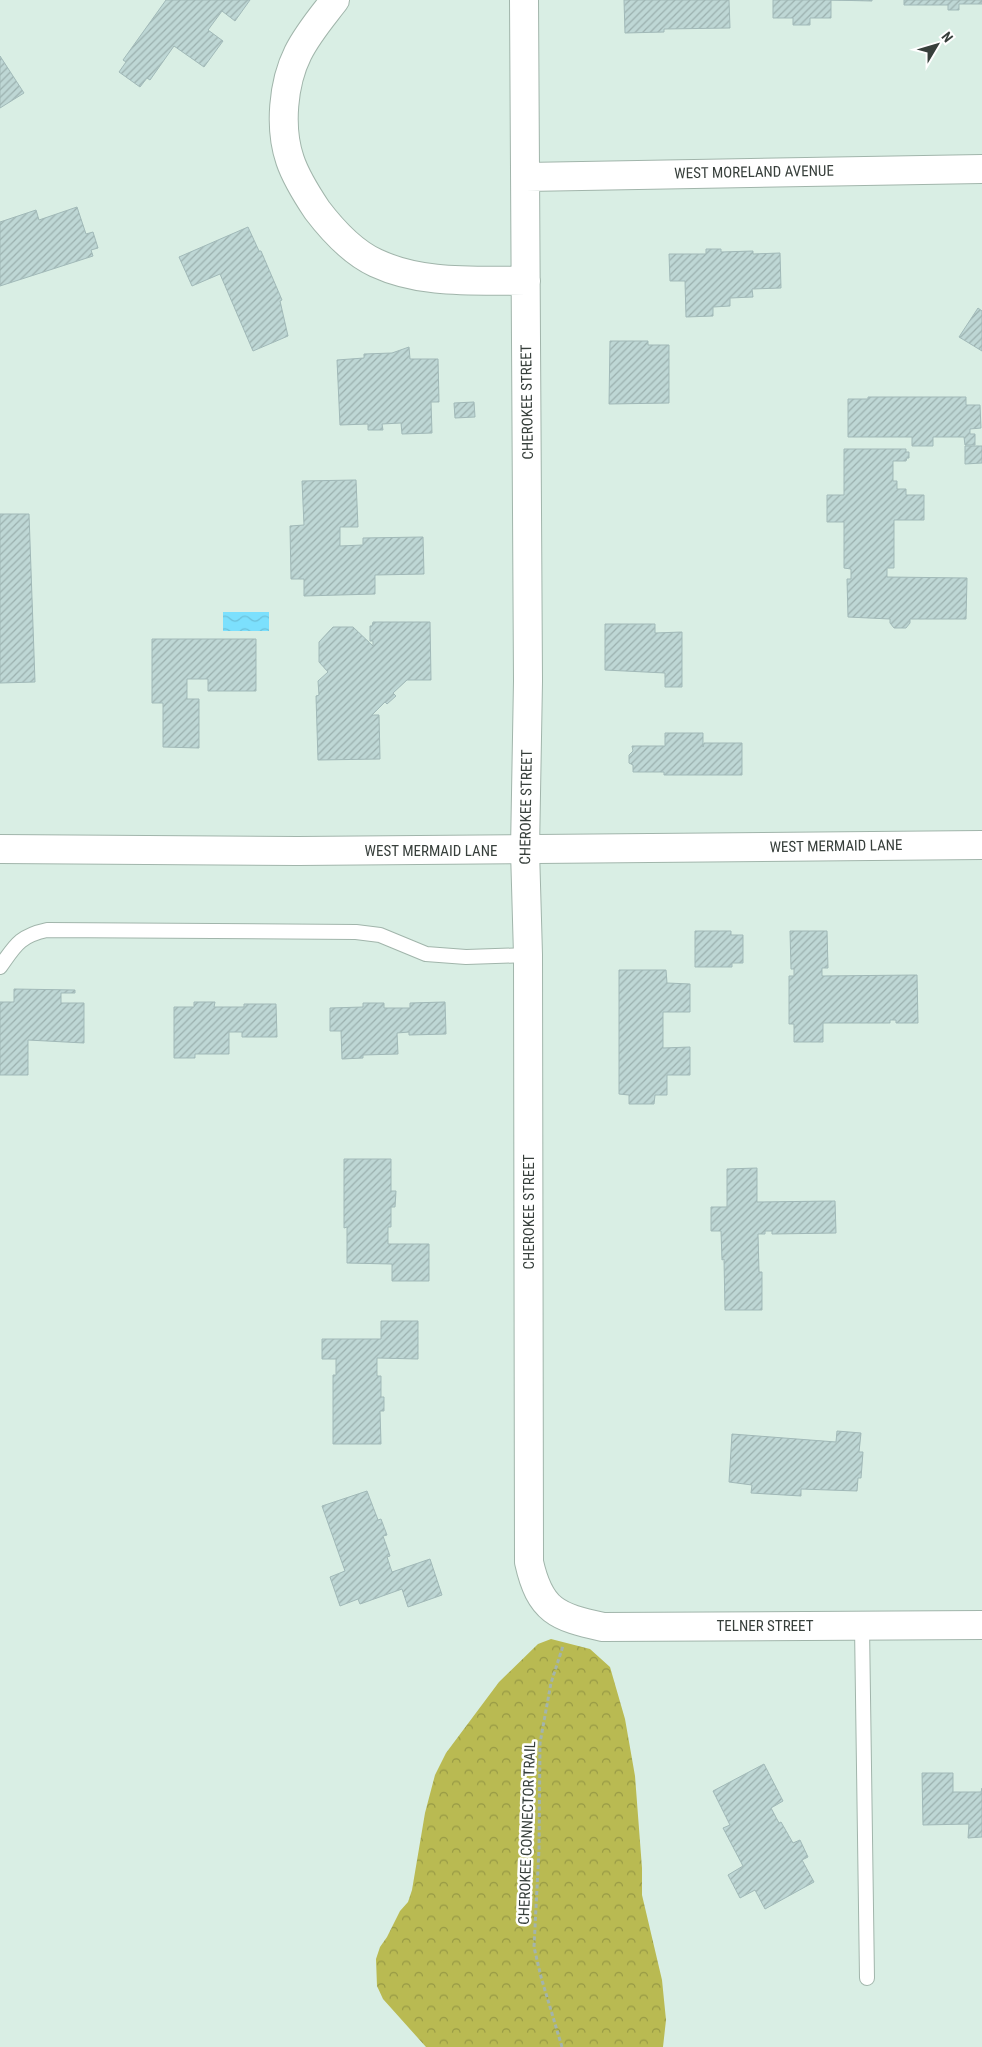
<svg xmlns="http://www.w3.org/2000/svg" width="982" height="2047" viewBox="0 0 982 2047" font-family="'Roboto Condensed',sans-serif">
<defs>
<pattern id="forest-crowns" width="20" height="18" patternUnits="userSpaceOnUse" patternTransform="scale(1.25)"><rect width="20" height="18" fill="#b9ba52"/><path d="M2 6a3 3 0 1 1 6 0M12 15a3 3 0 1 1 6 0" fill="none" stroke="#979945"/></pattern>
<pattern id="water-waves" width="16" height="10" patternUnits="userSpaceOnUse" patternTransform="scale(1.25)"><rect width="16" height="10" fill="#7ce0fd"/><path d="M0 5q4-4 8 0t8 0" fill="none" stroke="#6cc1da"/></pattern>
<pattern id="building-hatch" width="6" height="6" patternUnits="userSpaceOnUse" patternTransform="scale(1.25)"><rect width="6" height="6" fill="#bed7d5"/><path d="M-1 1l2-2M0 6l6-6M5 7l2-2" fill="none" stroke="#9bb0ae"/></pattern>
</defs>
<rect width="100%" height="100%" fill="#d9eee4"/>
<path fill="url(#forest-crowns)" d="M551,1639l39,10 20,18 15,52 10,57 7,92v27l20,85 4,40 -3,27h-237l-43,-48 -6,-13 -1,-27 4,-12 7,-10 13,-26 8,-9 4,-12 13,-77 10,-38 11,-22 53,-71 39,-38z"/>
<path fill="url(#water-waves)" d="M223,612h46v19h-46z"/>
<path fill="url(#building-hatch)" stroke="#a1b9b8" d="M166,0h84l-15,21 -13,-10 -14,19 15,11 -19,26 -30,-21 -24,34 -3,-2 -7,9 -21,-15 7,-10 -3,-2z
M624,0h105l1,28 -66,1v3l-39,1z
M773,0h99v1l-41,-1v18h-21v7h-17v-7h-20z
M904,0h78v4h-23v6h-11v-5h-44z
M0,56l24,37 -24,15z
M77,207l9,27 7,-2 5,16 -7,2 2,6 -93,30v-64l36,-12 3,10z
M248,227l11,24h2l21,49 -2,1 8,35 -35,15 -33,-77 -28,12 -13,-29z
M706,249h15v3l32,-1v3l27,-1 1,35 -29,1 1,8 -23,1v8l-17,1v9l-27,1 -1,-36h-15l-1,-27h37z
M978,308l4,3v40l-23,-14z
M610,341h38v4h21v58l-60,1z
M409,347l1,12h28l1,43h-8l1,31 -30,1 -1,-11 -19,1 1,6h-15v-6l-28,1 -3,-65 27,-2v-4l28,-1z
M868,397h98v8h14l1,23 -11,1v5h5v11h-10l-1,-8h-31v9h-21v-9h-64v-38h20z
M474,402l1,15 -20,1 -1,-15z
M965,446h17v17l-17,1z
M844,449h62v3h3v6h-2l-1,3h-13v20h4v8h9v6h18v25h-30v48h-7v9l80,1 -1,41h-56v4l-4,5h-12l-4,-5v-4l-42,-2 -1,-38h4v-10l-7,-1v-46h-17v-27h17z
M356,480l2,47h-18v19l23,-1v-7l60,-1 1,37 -49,1v19l-71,2v-17h-13l-1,-53 14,-1 -2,-44z
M0,514h29l6,168 -35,1z
M373,622h57l1,58h-24l-14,13 3,3 -9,8 -2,-2 -13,13h7l1,44 -62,1 -2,-64 3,-1 -1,-14 10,-9 -9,-10v-20l14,-15h20l20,19v-5h-3v-15h2z
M605,624h50v9l27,-1v55h-17v-14l-60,-3z
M152,639h104v52h-48v-12h-21v20h12v49l-36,-1v-44h-11z
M665,733h38v14l1,-4h38v32h-78v-3h-31v-7l-4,-2v-8l4,-4 -1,-5h33z
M695,931h36v4h12v28h-11v4h-37z
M790,931h37l1,37h-6v8l95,-1 1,48h-22v-3h-6v3h-67v19h-29v-18h-5v-48h5v-7h-3z
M619,970h47l1,13 23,1v28h-27v36l27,-1v28h-23v20h-12l-1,9h-25v-9l-10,-1z
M14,989l61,1v3h-14v10h23v40l-56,-3v35h-28v-73h14z
M194,1002h21l-1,5h30v-3h32l1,33h-35v-5h-13v22h-34v4h-21v-51h20z
M445,1002l1,32 -37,1v-3l-12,1 1,21 -35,1v3l-21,1 -1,-28h-11v-23l33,-1v-4h21v5h26v-5z
M344,1159h47v32h5l-1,16h-4v20h-3v17h41v37h-37v-17l-45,-1v-36l-3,1z
M757,1168v34l78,-1 1,32 -64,1v-3h-7v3h-7l1,38h3v38h-37l-1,-51 -2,1 -1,-29h-10v-24h16v-38z
M381,1321h37v38l-41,-1v18h4v21h3v14h-4l1,33h-48v-69h3v-16h-14v-20h59z
M837,1431l24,2 -2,19h4l-2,26h-3l-1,13 -56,-2v7l-50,-3 1,-8 -23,-3 3,-48 104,8z
M367,1491l11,29 3,-1 6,16 -4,1 7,20 -3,1 5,15 38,-13 12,36 -34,12 -6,-18 -42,15 -2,-5 -18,7 -10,-29 15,-6 -23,-65z
M764,1764l19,37 -12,7 8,15 2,-1 12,21 7,-3 8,17 -6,3 12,22 -49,27 -10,-19 -15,8 -12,-23 15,-9 -20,-38 7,-3 -17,-34z
M922,1773h31v19h28l1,-4v49l-14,1 1,-14 -46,1z"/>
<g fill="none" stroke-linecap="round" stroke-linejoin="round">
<g stroke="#a1b5ab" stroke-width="16">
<path id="lane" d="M0,967c15,-21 19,-31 47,-37l309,2 24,3 46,19 40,3 62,-2
M862,1626l5,352"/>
</g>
<g stroke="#a1b5ab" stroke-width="30">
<path id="street" d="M335,0c-13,17 -27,33 -37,53 -15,30 -19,75 -8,107 6,18 17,35 27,50 16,21 35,42 59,53 47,22 100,17 150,18
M524,0l4,681 -3,169 3,105 1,607c11,49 28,55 74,65l379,-2
M526,177l456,-8
M0,849l298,2 684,-6"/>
</g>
<path stroke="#a3b4ac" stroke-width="3" stroke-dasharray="4 2.5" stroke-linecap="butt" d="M562,2047l-21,-70 -7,-30 5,-98 1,-106 11,-60 12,-37"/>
<use href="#lane" stroke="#fff" stroke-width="14"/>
<use href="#street" stroke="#fff" stroke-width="28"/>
</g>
<g text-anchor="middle" stroke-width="5" stroke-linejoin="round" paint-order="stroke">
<g font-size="15" fill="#373f3b" stroke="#fff">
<text transform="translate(754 172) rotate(-1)" y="5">WEST MORELAND AVENUE</text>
<text transform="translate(527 402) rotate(-91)" y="5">CHEROKEE STREET</text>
<text transform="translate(526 807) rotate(-89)" y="5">CHEROKEE STREET</text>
<text transform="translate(836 846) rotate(-1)" y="5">WEST MERMAID LANE</text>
<text x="431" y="856">WEST MERMAID LANE</text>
<text transform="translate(529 1212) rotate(-90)" y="5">CHEROKEE STREET</text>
<text x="765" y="1631">TELNER STREET</text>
<text transform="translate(527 1833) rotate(-88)" y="5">CHEROKEE CONNECTOR TRAIL</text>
</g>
</g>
<g transform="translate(937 45) rotate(52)" stroke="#ffffff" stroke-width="4" paint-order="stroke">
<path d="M0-4L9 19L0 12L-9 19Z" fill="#373f3b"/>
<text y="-8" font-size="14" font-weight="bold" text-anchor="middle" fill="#373f3b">N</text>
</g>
</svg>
